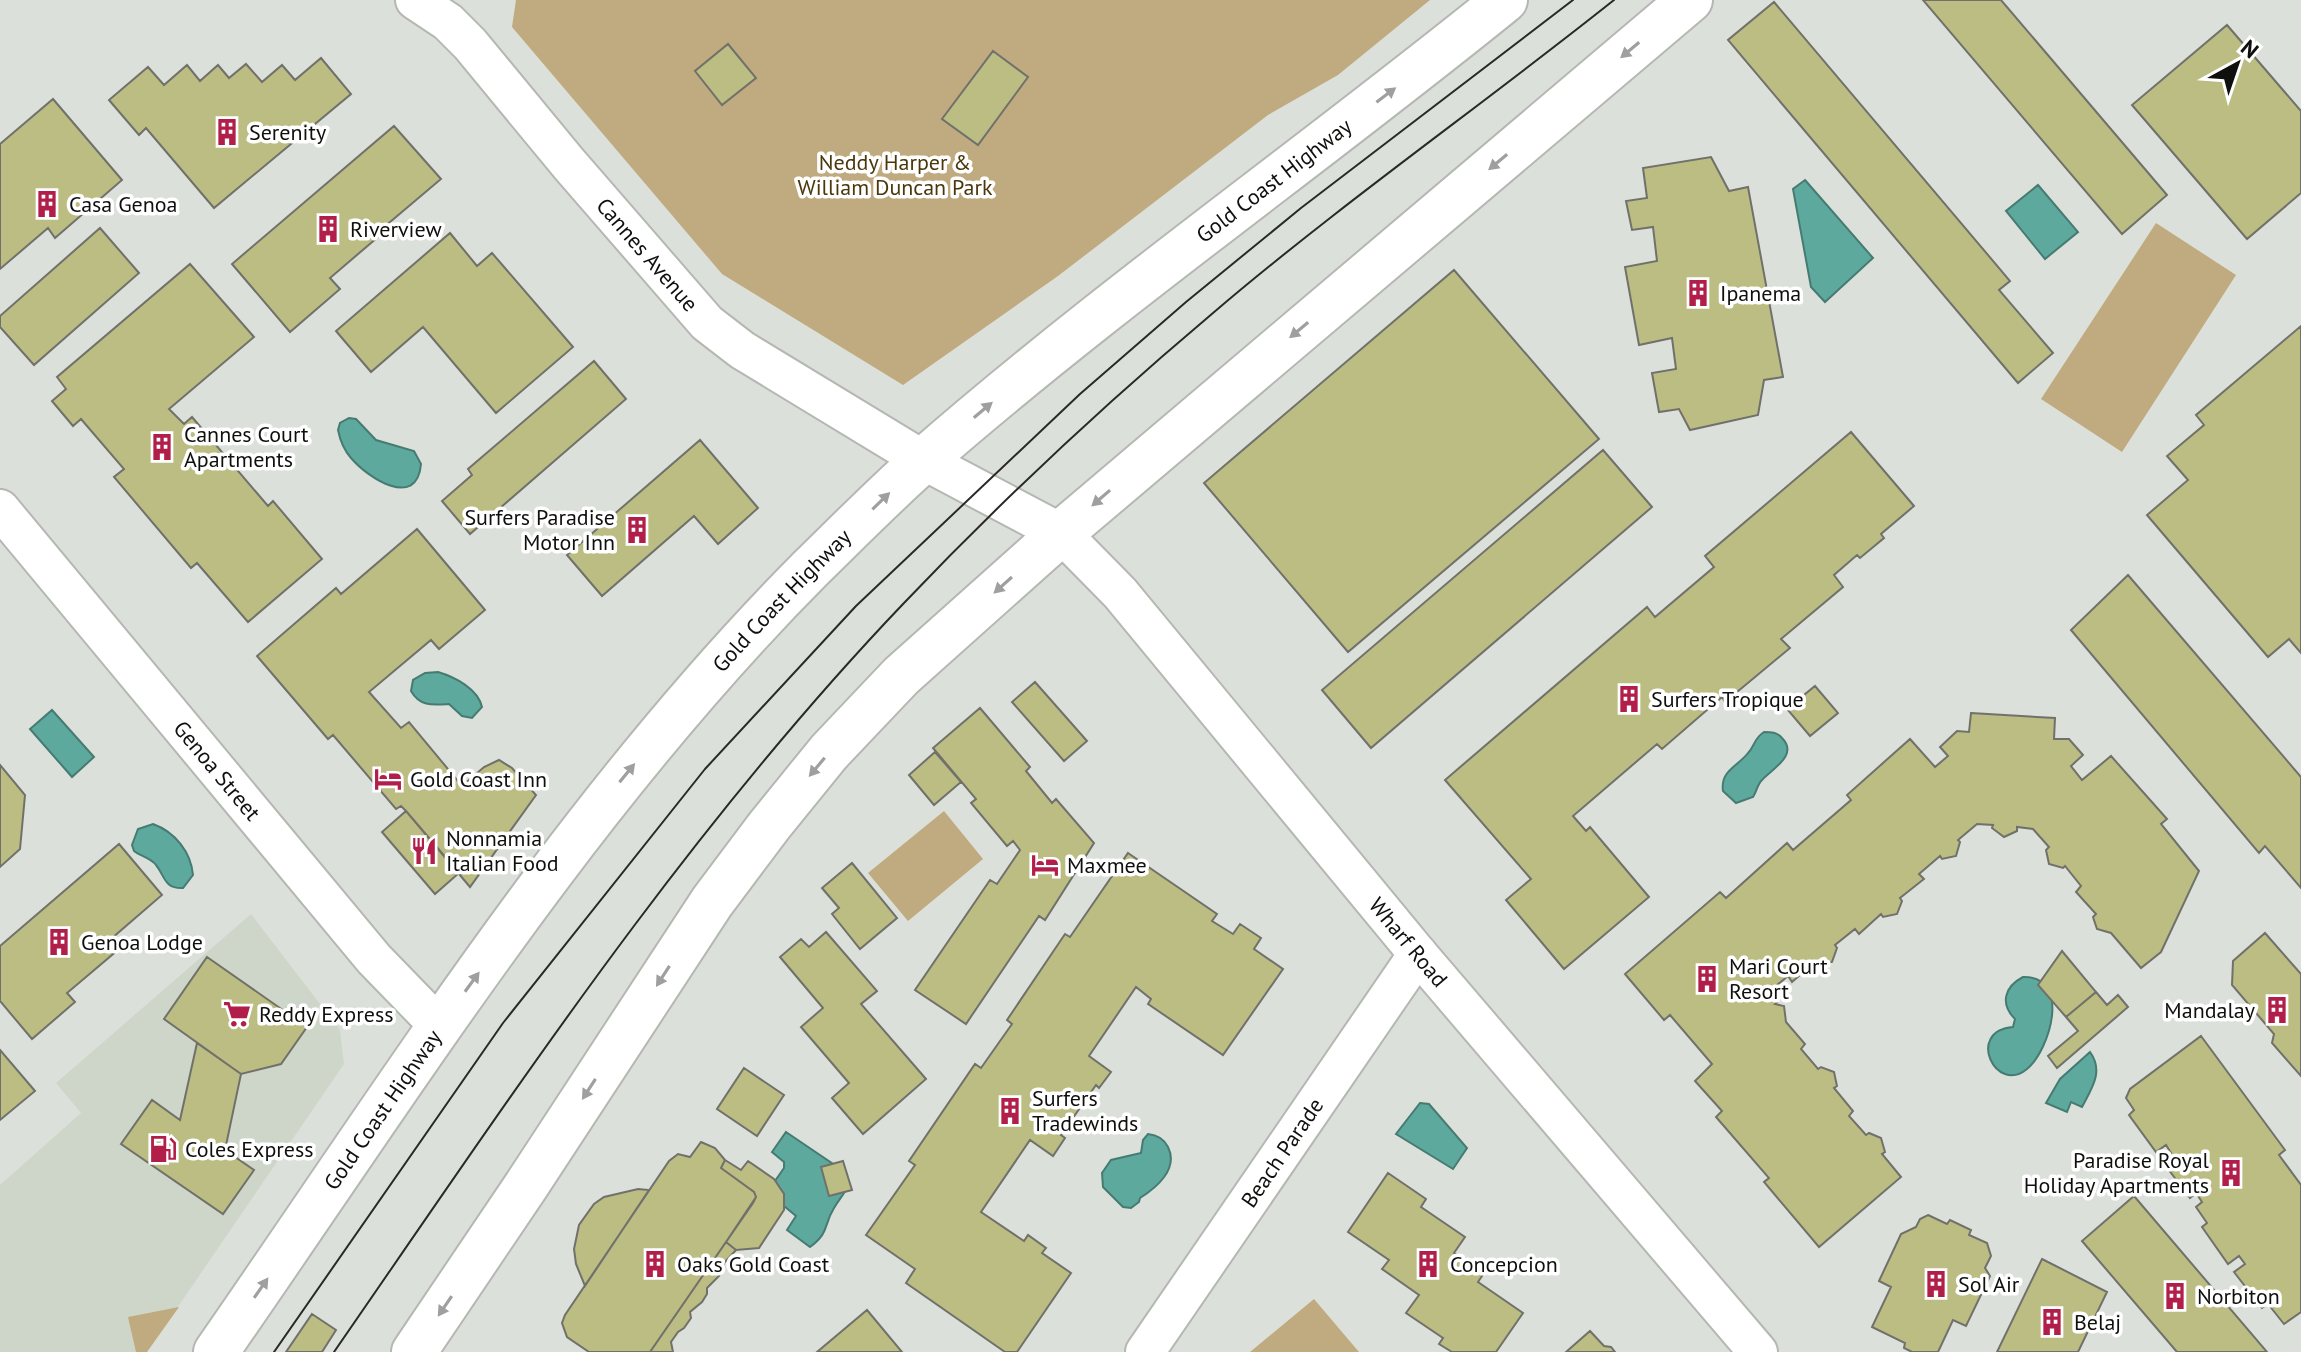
<svg xmlns="http://www.w3.org/2000/svg" width="2301" height="1352" viewBox="0 0 2301 1352" font-family="'PT Sans',sans-serif">
<rect width="100%" height="100%" fill="#dce0da"/>
<path fill="#ced6c9" d="M251,914l89,116 4,34 -197,288h-147v-167l81,-72 -25,-30z"/>
<path fill="#c0aa7f" d="M516,0h914l-92,75 -70,40 -210,161 -155,109 -181,-111 -210,-247z
M2156,223l80,52 -114,177 -81,-53z
M944,811l39,48 -75,62 -40,-48z
M1314,1299l45,53h-109z
M179,1307l-32,45h-11l-8,-35z"/>
<path fill="#5da99d" stroke="#467b72" stroke-width="2" d="M1805,180l68,78 -48,44 -14,-15 -18,-98z
M2038,185l40,47 -33,27 -39,-48z
M349,418l7,1 20,21 38,11 7,13c-4,46 -53,14 -70,-6 -7,-8 -11,-18 -13,-28l2,-7z
M438,672c17,5 40,17 44,35l-10,11 -10,-2 -13,-12c-16,1 -29,3 -38,-13l2,-11 12,-7z
M52,710l42,47 -22,20 -42,-48z
M1764,732c7,0 13,0 18,6 17,17 -10,31 -20,42 -5,5 -5,11 -9,17l-17,6 -13,-12c-3,-20 14,-24 25,-38 7,-7 6,-15 16,-21z
M153,824c22,8 38,28 40,51l-10,13c-19,1 -18,-12 -27,-23 -5,-7 -16,-9 -22,-14l-2,-6 6,-16z
M2023,977c49,-1 27,73 4,92 -31,26 -62,-38 -14,-42l2,-8c-15,-15 -11,-32 8,-42z
M2090,1052c14,19 2,36 -8,55l-11,-5 -4,10 -21,-9 14,-24z
M1420,1103l9,1 38,44 -14,21 -57,-35z
M786,1132l53,36 9,17c-3,9 -9,14 -14,23 -11,18 -4,24 -24,39l-23,-17 9,-14 -12,-10v-12l-9,-13 9,-13v-6l-12,-10z
M1148,1134c10,1 16,5 20,13 11,22 -12,41 -28,51l-1,4 -8,6 -8,-1 -20,-20 -1,-14 9,-13 30,-7 2,-13z"/>
<path fill="#bcbd82" stroke="#71716b" stroke-width="2" d="M1923,0h78l166,195 -45,39z
M1774,2l236,279 -11,9 54,63 -35,30 -290,-343z
M2227,25l74,86v82l-54,46 -115,-134z
M728,44l28,34 -34,27 -27,-34z
M993,51l35,26 -50,68 -36,-26z
M321,58l30,36 -137,114 -68,-80 -7,7 -30,-35 39,-33 16,18 23,-20 13,16 18,-16 11,13 17,-14 16,18 20,-17 13,15z
M53,99l69,81 -67,58 -7,-10 -48,41v-125z
M394,126l47,53 -58,49 2,3 -55,47 10,11 -50,43 -58,-68z
M1711,157l18,34 19,-4 35,190 -19,3 -6,35 -68,15 -11,-21 -20,3 -7,-39 24,-4 -4,-31 -33,7 -14,-78 32,-6 -4,-34 -21,3 -6,-29 21,-3 -4,-30z
M100,228l39,45 -105,92 -34,-38v-11z
M450,233l27,33 15,-13 81,94 -77,66 -73,-86 -52,45 -35,-41z
M190,264l64,73 -85,72 15,15 8,-7 76,89 5,-5 49,58 -74,63 -51,-59 -6,5 -77,-91 10,-8 -43,-50 -8,7 -21,-25 14,-12 -9,-12z
M1454,270l145,169 -251,213 -144,-169z
M2301,326v327l-12,-14 -21,18 -121,-142 41,-35 -21,-24 37,-31 -8,-10z
M594,361l32,38 -156,135 -28,-33 30,-26 -4,-6z
M1851,432l63,74 -33,28 3,4 -24,20 -3,-3 -23,20 9,12 -62,52 9,9 -65,54 -3,-5 -60,52 -5,-5 -84,72 13,15 4,-4 59,70 -85,72 -58,-69 25,-21 -86,-99 202,-173 8,10 59,-50 -9,-11z
M700,440l58,68 -40,36 -24,-28 -92,80 -35,-41z
M1603,450l49,57 -281,241 -49,-58z
M417,529l68,81 -46,39 -8,-9 -62,52 32,36 8,-6 53,64 22,-19 15,-7 13,8 24,27 -66,92 -64,-76 -5,-5 -5,3 -63,-74 -5,4 -71,-83 79,-68 5,6z
M2128,575l173,202v111l-36,-42 -6,7 -188,-223z
M1035,682l52,59 -23,20 -52,-59z
M1815,686l23,27 -28,23 -23,-27z
M980,708l50,59 -4,4 26,32 4,-4 38,44 -49,77 -6,-4 -73,108 -51,-34 75,-110 7,4 23,-34 -7,-9 -6,5 -36,-43 5,-4 -43,-51z
M1971,713l84,5 -1,21h15l14,16 -12,11 11,14 29,-24 56,63 -6,5 38,47 -38,81 -20,16 -30,-35 -14,-4 -4,-12 3,-3 -20,-22 5,-6 -16,-20 -2,2 -14,-4 -3,-14 3,-3 -16,-18 -16,-2v4l-13,6 -12,-9 1,-3 -16,-1 -19,16 2,2 -4,14 -14,3 -2,-3 -21,18 5,5 -24,19 2,3 -5,13 -14,3 -2,-3 -22,20 -4,-5 -20,16 2,3 -5,14 -15,3 -2,-3 -23,20 -4,-6 -18,15 8,10 -3,3 9,2 2,16 19,22 -4,5 17,20 3,-2 13,5 3,14 -3,2 19,23 -4,5 17,19 3,-2 12,5 4,14 -3,2 19,23 -82,70 -55,-65 5,-4 -53,-61 6,-6 -27,-30 17,-17 -42,-49 -6,5 -39,-46 95,-82 6,6 61,-55 6,7 58,-50 -4,-5 63,-56 25,28 13,-11 -8,-9 17,-16 12,1z
M935,752l26,30 -27,23 -25,-30z
M0,765l25,30 -5,54 -20,18z
M406,811l53,62 -24,21 -53,-62z
M119,844l43,51 -51,44 8,10 -52,44 8,9 -43,37 -32,-38v-55z
M1128,853l89,61 -5,7 21,13 7,-10 21,14 -7,11 29,20 -60,86 -75,-51 3,-5 -15,-12 -47,69 22,16 -12,16 -3,-3 -35,50 4,3 -12,18 -23,-16 -49,72 43,29 4,-6 18,13 -4,5 29,20 -54,79h-12l-99,-69 9,-14 -49,-34 49,-70 -6,-4 66,-97 6,4 31,-44 -5,-4 58,-86 5,3z
M852,863l45,55 -37,31 -28,-35 7,-6 -17,-20z
M826,932l51,59 -16,13 65,75 -63,55 -31,-36 17,-15 -48,-56 22,-19 -43,-51 21,-18 8,8z
M2265,933l36,41v102l-29,-33 2,-9 -42,-49 1,-24z
M2062,951l34,41 -30,25 -28,-32z
M207,957l100,70 -26,37 -40,10 -77,-55z
M2096,992l11,13 11,-10 10,12 -71,61 -9,-12 30,-25 -12,-14z
M2201,1036l84,114 -6,5 22,30v127l-17,12 -16,-20 -6,4 -28,-36 11,-8 -6,-8 -11,8 -26,-37 5,-4 -11,-16 6,-5 -6,-9 -6,5 -28,-37 9,-8 -5,-8 -10,7 -27,-37 5,-5 -8,-12 4,-9z
M197,1043l44,31 -16,76 29,20 -31,44 -102,-70 31,-44 28,20z
M0,1050l35,41 -35,29z
M744,1068l40,27 -27,41 -40,-27z
M701,1142l14,6 10,12 -4,8 33,24 2,5 -3,6 -103,149h-61l-22,-15 -5,-14 3,-8 104,-154 9,-7 12,3z
M725,1160l16,10 7,-9 26,18 10,15v16l-25,38 -23,2 -10,-8 30,-45 -2,-5 -33,-24z
M843,1161l9,29 -23,6 -8,-29z
M1388,1173l38,26 -5,8 44,30 -11,16 30,20 -6,9 45,31 -27,39h-44l-13,-8 4,-6 -37,-25 13,-18 -37,-26 7,-9 -41,-28z
M638,1189l11,1 -64,96 -9,-22 -2,-15 5,-24 15,-21 10,-7z
M2134,1196l133,156h-90l-95,-111z
M1928,1215l19,9 3,-4 21,10 -2,5 18,8 4,13 -6,12 5,8 -24,50 -13,-6 -15,32h-26l-8,-4 1,-5 -33,-16 19,-40 -12,-6 22,-47 15,-7 4,-8z
M726,1242l10,8 -12,13 -5,13 -12,12v6l-5,8 -12,10 1,6 -7,10 -6,4 -7,10 2,10h-23z
M2042,1259l65,33 -29,60h-81z
M867,1310l35,42h-85z
M312,1314l24,16 -14,22h-36z
M1590,1331l14,15 7,1 4,5h-49z"/>
<g fill="none" stroke-linecap="round" stroke-linejoin="round">
<g stroke="#b5b8b2" stroke-width="42">
<g id="minor">
<path id="s1" d="M415,0l33,22 22,22 99,120 138,159 35,27 181,110 138,73 59,60 298,361 340,398"/>
<path id="s2" d="M0,509l374,450 66,68"/>
<path id="s3" d="M1145,1352l273,-398"/>
</g>
</g>
<g stroke="#b5b8b2" stroke-width="48">
<g id="trunk">
<path id="s4" d="M216,1352c187,-269 362,-550 594,-783 38,-37 76,-76 116,-111 186,-162 388,-303 579,-458"/>
<path d="M414,1352l112,-166 186,-284 57,-76 60,-74 72,-76 160,-143 629,-533"/>
</g>
</g>
<use href="#minor" stroke="#fff" stroke-width="38"/>
<use href="#trunk" stroke="#fff" stroke-width="44"/>
<path stroke="#292a28" stroke-width="2" d="M274,1352l229,-329 202,-254 151,-163 224,-212 106,-92 115,-94 272,-208
M334,1352c179,-259 352,-521 570,-749 97,-102 201,-199 309,-290 129,-110 268,-207 401,-313"/>
</g>
<defs><path id="oneway-solid" d="M-6-.8H1V-3.2L6.5 0L1 3.2V.8H-6Z" transform="scale(2)"/></defs>
<g fill="#9f9f9f">
<use href="#oneway-solid" transform="translate(1630 50) rotate(140)"/>
<use href="#oneway-solid" transform="translate(1386 95) rotate(-37)"/>
<use href="#oneway-solid" transform="translate(1498 162) rotate(140)"/>
<use href="#oneway-solid" transform="translate(1299 330) rotate(140)"/>
<use href="#oneway-solid" transform="translate(983 410) rotate(-40)"/>
<use href="#oneway-solid" transform="translate(1101 498) rotate(139)"/>
<use href="#oneway-solid" transform="translate(881 501) rotate(-44)"/>
<use href="#oneway-solid" transform="translate(1003 585) rotate(138)"/>
<use href="#oneway-solid" transform="translate(817 767) rotate(130)"/>
<use href="#oneway-solid" transform="translate(627 773) rotate(-51)"/>
<use href="#oneway-solid" transform="translate(663 976) rotate(123)"/>
<use href="#oneway-solid" transform="translate(472 982) rotate(-54)"/>
<use href="#oneway-solid" transform="translate(589 1089) rotate(123)"/>
<use href="#oneway-solid" transform="translate(261 1288) rotate(-55)"/>
<use href="#oneway-solid" transform="translate(445 1306) rotate(124)"/>
</g>
<defs>
<g id="building-bare" transform="scale(2.16)"><path d="M-4-6H4V6H1V3H-1V6H-4ZM-2.5-4.3h1.7v1.8h-1.7ZM.8-4.3h1.7v1.8H.8ZM-2.5-1h1.7V.8h-1.7ZM.8-1h1.7V.8H.8Z" fill="#b01e49" stroke="#fff" stroke-width="2.5" paint-order="stroke"/></g>
<g id="hotel-bare" transform="scale(2.16)"><path d="M-6-4.5h1.5V1H6V5H4.5V3h-9V5H-6ZM-4 0a1.8 1.8 0 1 1 3.6 0ZM.5 0V-2.5h3Q6-2.5 6 0Z" fill="#b01e49" stroke="#fff" stroke-width="2.5" paint-order="stroke"/></g>
<g id="restaurant-bare" transform="scale(2.16)"><path d="M-5-6h1v4h1v-4h1v4h1v-4h1v5L-1.5 .5V6h-2V.5L-5-1ZM5-6V6H3V1.5H1.5Q1.5-4 5-6Z" fill="#b01e49" stroke="#fff" stroke-width="2.5" paint-order="stroke"/></g>
<g id="supermarket-bare" transform="scale(2.16)"><path d="M-6-5.5h2.5l.6 2H6L4.5 2H-2.5L-4.4-4H-6ZM-1.5 3.2a1.3 1.3 0 1 0 .1 0ZM3 3.2a1.3 1.3 0 1 0 .1 0Z" fill="#b01e49" stroke="#fff" stroke-width="2.5" paint-order="stroke"/></g>
<g id="fuel-bare" transform="scale(2.16)"><path d="M-5.5-6h7V0h2V4h1.3V-2.5L3-4.5l.8-.8L6-3V5H2.5V1h-1V6h-7ZM-4.2-4.7v3.2H.2V-4.7Z" fill="#b01e49" stroke="#fff" stroke-width="2.5" paint-order="stroke"/></g>
</defs>
<g fill-rule="evenodd">
<use href="#building-bare" x="227" y="132"/>
<use href="#building-bare" x="47" y="204"/>
<use href="#building-bare" x="328" y="229"/>
<use href="#building-bare" x="1698" y="293"/>
<use href="#building-bare" x="162" y="447"/>
<use href="#building-bare" x="637" y="530"/>
<use href="#building-bare" x="1629" y="699"/>
<use href="#hotel-bare" x="388" y="779"/>
<use href="#restaurant-bare" x="424" y="851"/>
<use href="#hotel-bare" x="1045" y="865"/>
<use href="#building-bare" x="59" y="942"/>
<use href="#building-bare" x="1707" y="979"/>
<use href="#building-bare" x="2277" y="1010"/>
<use href="#supermarket-bare" x="237" y="1014"/>
<use href="#building-bare" x="1010" y="1111"/>
<use href="#fuel-bare" x="163" y="1149"/>
<use href="#building-bare" x="2231" y="1173"/>
<use href="#building-bare" x="655" y="1264"/>
<use href="#building-bare" x="1428" y="1264"/>
<use href="#building-bare" x="1936" y="1284"/>
<use href="#building-bare" x="2175" y="1296"/>
<use href="#building-bare" x="2052" y="1322"/>
</g>
<g text-anchor="middle" stroke-width="7" stroke-linejoin="round" paint-order="stroke">
<g font-size="22" fill="#0f100e" stroke="#fff" text-anchor="start">
<text x="249" y="140">Serenity</text>
<text x="69" y="212">Casa Genoa</text>
<text x="350" y="237">Riverview</text>
<text x="1720" y="301">Ipanema</text>
<text x="184" y="442">Cannes Court<tspan x="184" dy="25">Apartments</tspan></text>
<text x="615" y="525" text-anchor="end">Surfers Paradise<tspan x="615" dy="25">Motor Inn</tspan></text>
<text x="1651" y="707">Surfers Tropique</text>
<text x="410" y="787">Gold Coast Inn</text>
<text x="446" y="846">Nonnamia<tspan x="446" dy="25">Italian Food</tspan></text>
<text x="1067" y="873">Maxmee</text>
<text x="81" y="950">Genoa Lodge</text>
<text x="1729" y="974">Mari Court<tspan x="1729" dy="25">Resort</tspan></text>
<text x="2255" y="1018" text-anchor="end">Mandalay</text>
<text x="259" y="1022">Reddy Express</text>
<text x="1032" y="1106">Surfers<tspan x="1032" dy="25">Tradewinds</tspan></text>
<text x="185" y="1157">Coles Express</text>
<text x="2209" y="1168" text-anchor="end">Paradise Royal<tspan x="2209" dy="25">Holiday Apartments</tspan></text>
<text x="677" y="1272">Oaks Gold Coast</text>
<text x="1450" y="1272">Concepcion</text>
<text x="1958" y="1292">Sol Air</text>
<text x="2197" y="1304">Norbiton</text>
<text x="2074" y="1330">Belaj</text>
</g>
<g font-size="22" fill="#4a370a" stroke="#fff">
<text x="895" y="170">Neddy Harper &amp;<tspan x="895" dy="25">William Duncan Park</tspan></text>
</g>
<g font-size="22" fill="#0f100e" stroke="#fff">
<text dy="8" stroke="none"><textPath href="#s4" startOffset="1590">Gold Coast Highway</textPath></text>
<text dy="8" stroke="none"><textPath href="#s1" startOffset="346">Cannes Avenue</textPath></text>
<text dy="8" stroke="none"><textPath href="#s4" startOffset="942">Gold Coast Highway</textPath></text>
<text dy="8" stroke="none"><textPath href="#s2" startOffset="340">Genoa Street</textPath></text>
<text dy="8" stroke="none"><textPath href="#s1" startOffset="1386">Wharf Road</textPath></text>
<text dy="8" stroke="none"><textPath href="#s4" startOffset="294">Gold Coast Highway</textPath></text>
<text dy="8" stroke="none"><textPath href="#s3" startOffset="242">Beach Parade</textPath></text>
</g>
</g>
<g transform="translate(2237 64) rotate(40)" stroke="#ffffff" stroke-width="6" paint-order="stroke">
<path d="M0-6L14 30L0 20L-14 30Z" fill="#0f100e"/>
<text y="-12" font-size="22" font-weight="bold" text-anchor="middle" fill="#0f100e">N</text>
</g>
</svg>
